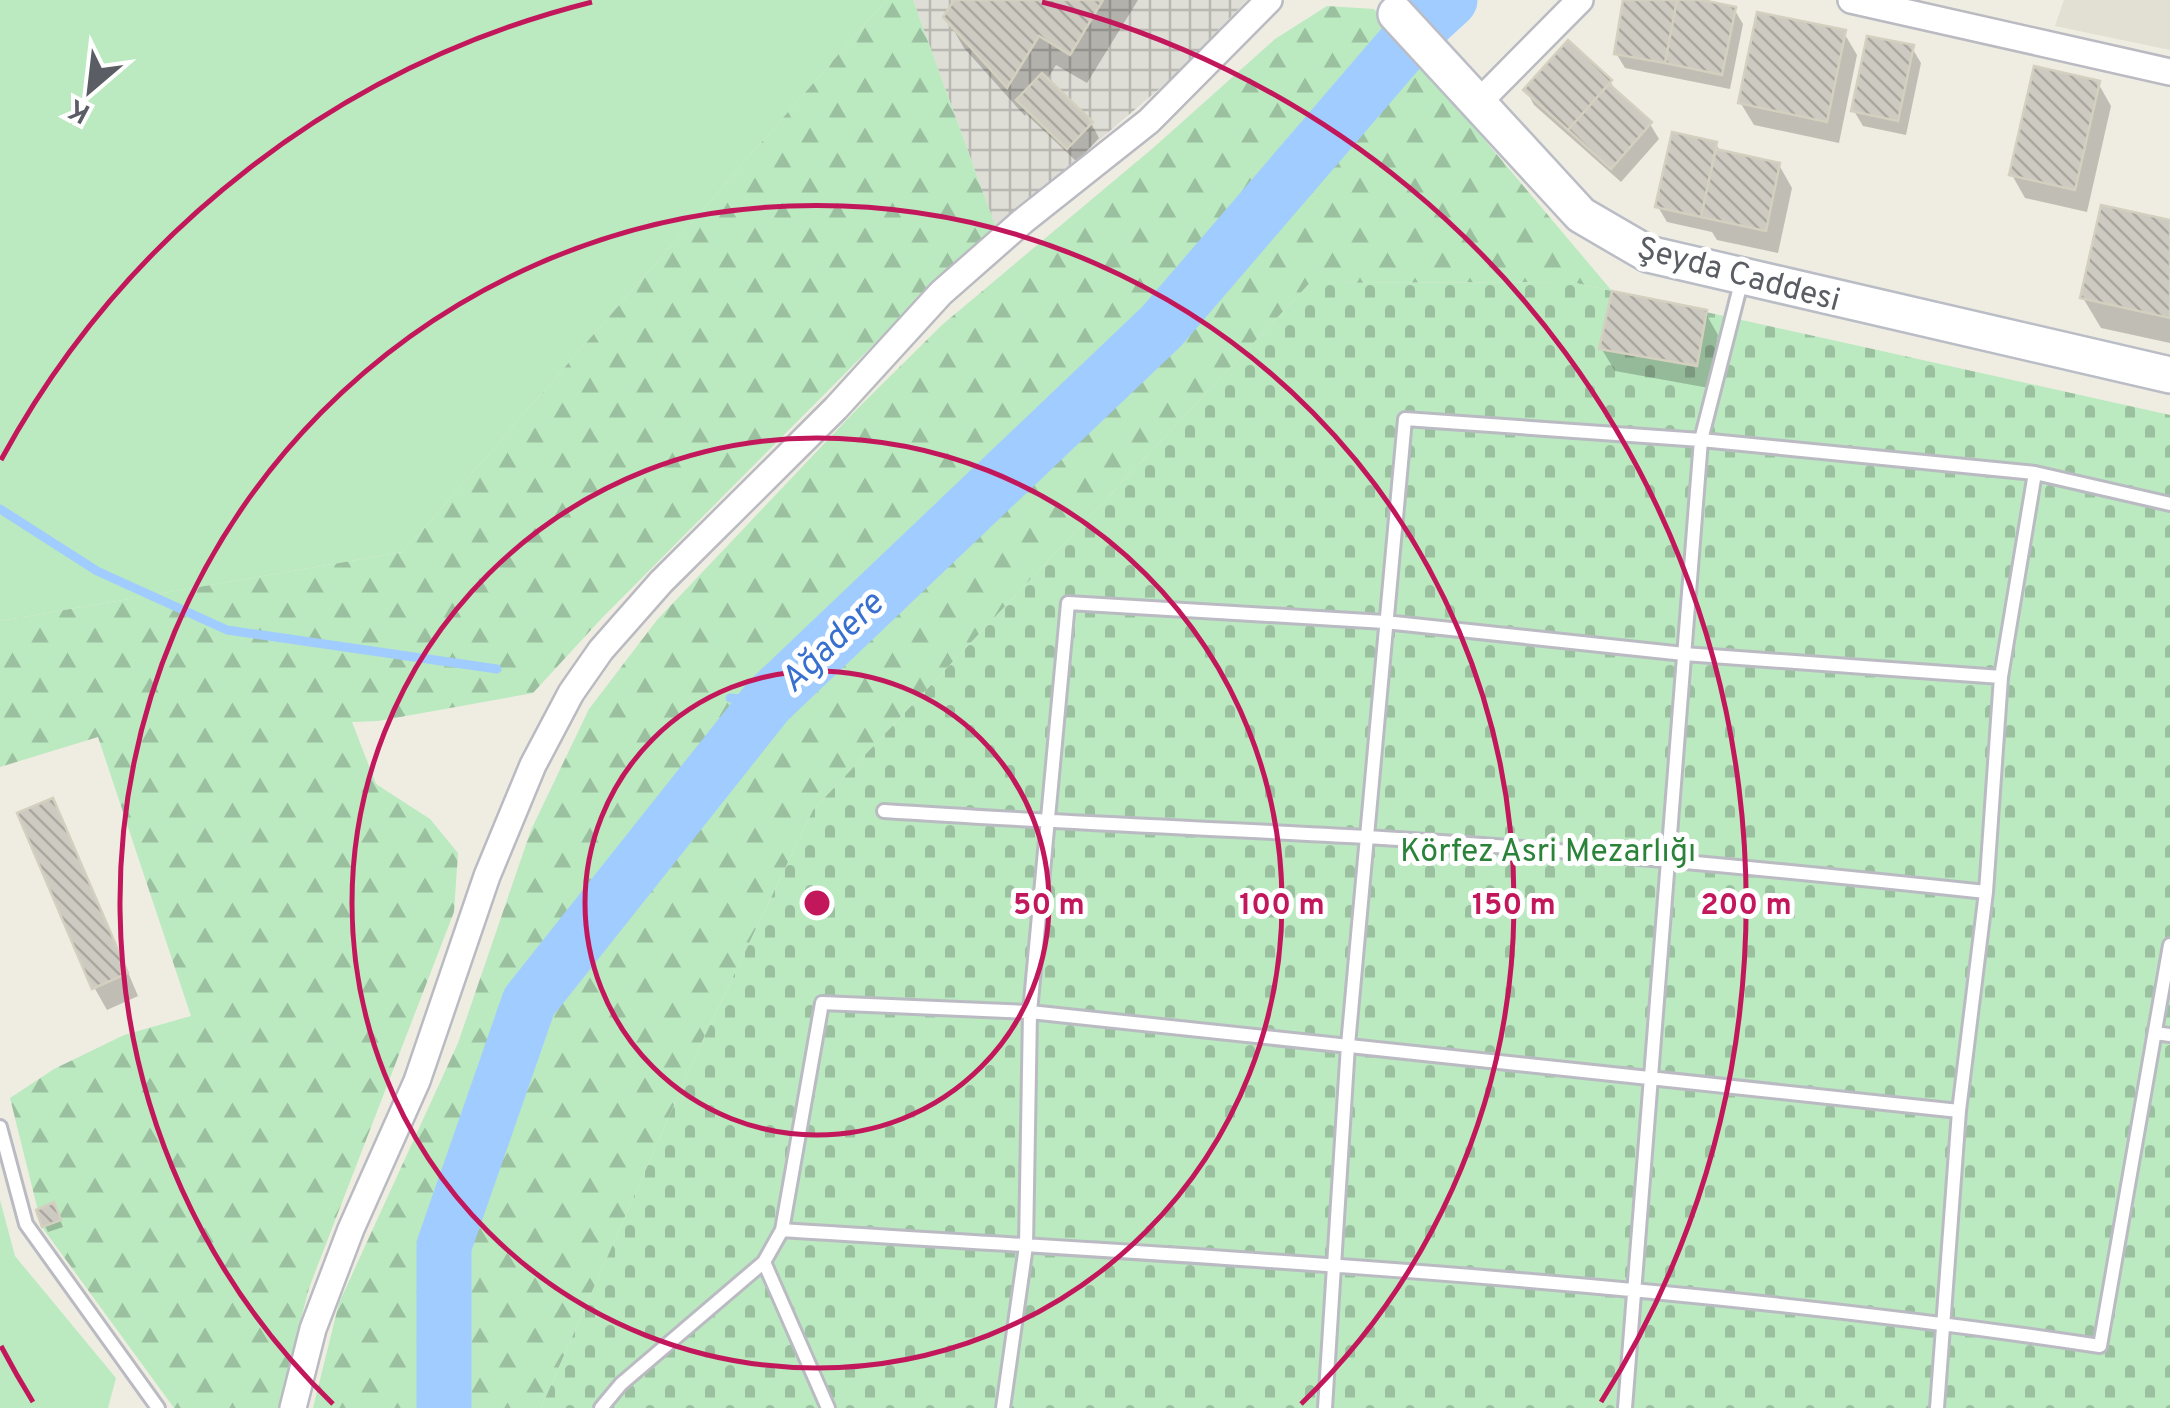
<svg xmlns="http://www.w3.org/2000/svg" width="2170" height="1408" viewBox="0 0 2170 1408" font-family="Overpass,sans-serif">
<defs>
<pattern id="industrial-grid" width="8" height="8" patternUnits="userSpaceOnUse" patternTransform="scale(2.5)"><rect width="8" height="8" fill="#dfded6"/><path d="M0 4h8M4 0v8" fill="none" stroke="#b8b7b1"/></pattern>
<pattern id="forest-firs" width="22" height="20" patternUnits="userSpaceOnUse" patternTransform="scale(2.5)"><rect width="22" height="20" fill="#bbe9c0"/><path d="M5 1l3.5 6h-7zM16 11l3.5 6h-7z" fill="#9bc0a0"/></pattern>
<pattern id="cemetery-stones" width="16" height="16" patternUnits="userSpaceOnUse" patternTransform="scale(2.5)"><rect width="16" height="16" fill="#bbe9c0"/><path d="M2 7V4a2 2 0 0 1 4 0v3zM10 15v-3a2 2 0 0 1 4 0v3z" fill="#9bc0a0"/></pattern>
<pattern id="building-back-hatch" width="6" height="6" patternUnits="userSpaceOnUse" patternTransform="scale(2.5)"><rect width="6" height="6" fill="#cccac1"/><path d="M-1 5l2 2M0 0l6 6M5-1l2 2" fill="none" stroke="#a9a7a0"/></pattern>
</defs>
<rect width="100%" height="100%" fill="#efede2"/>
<path fill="url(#industrial-grid)" d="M913,0h334l-75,78 -176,150z"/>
<path fill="#e1e0d2" d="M2064,0h106v50l-115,-24z"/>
<path fill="#bbe9c0" d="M0,0h886l-483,552 -403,69z
M0,1200l15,56 101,122 -8,30h-108z"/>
<path fill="url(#forest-firs)" d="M886,0h27l83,228 -79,73 -316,318 -68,74 -155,28 -26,1 24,62 54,35 28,34 -4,59 -145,376 -31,120h-104l-132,-181 -32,-129 44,-29 70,-34 67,-19 -93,-279 -98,30v-146l403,-69z
M1327,6l47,3 238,282 -41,-9 -261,1 -497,527 -113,236 -159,362h-228l26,-105 119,-260 73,-213 58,-121 68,-89 200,-211 86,-85 210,-176 122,-109z"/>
<path fill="url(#cemetery-stones)" d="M1571,282l599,133v993h-1629l159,-362 113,-236 497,-527z"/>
<path fill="#0003" d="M957,0h181l-51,83 -31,-18 -10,16 45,42 8,15 -22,24 -51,-48 -1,2 -61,-68 -18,-31z
M1626,0h63l45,9 9,15 -13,65 -105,-21 -9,-15z
M1844,33l13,22 -18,88 -85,-18 -14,-23z
M1912,48l9,15 -15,72 -43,-9 -9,-15z
M1610,81l9,16 31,27 9,15 -38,43 -87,-77 -8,-15z
M2098,83l13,23 -24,106 -62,-14 -13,-23z
M1716,144l5,9 58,12 13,23 -14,65 -61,-13 -5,-8 -45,-10 -9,-15z
M2170,222v121l-69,-15 -18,-30z
M1705,312l13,23 -9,53 -94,-17 -14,-23z
M52,801l13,23 73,172 -31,14 -13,-23z
M57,1212l6,15 -15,5 -3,-6z"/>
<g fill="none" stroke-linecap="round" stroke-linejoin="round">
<path stroke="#a1ccff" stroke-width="9" d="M0,509l97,62 130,59 270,39
M730,698l38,3"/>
<path stroke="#a1ccff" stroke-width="55" d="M444,1408v-162l85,-244 239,-301 394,-375 252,-293 36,-33"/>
</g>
<path fill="url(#building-back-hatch)" stroke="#d4d0bf" stroke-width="2.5" d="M954,0h149l-33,55 -31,-19 -32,52 -64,-71z
M1623,0h54l-12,63 -51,-9z
M1677,0h25l34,7 -14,68 -57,-12z
M1757,12l89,18 -19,92 -89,-19z
M1867,36l47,9 -16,76 -47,-10z
M1568,40l44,40 -44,50 -45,-40z
M2034,66l66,15 -25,109 -66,-15z
M1042,73l51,49 -26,27 -51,-49z
M1609,84l43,38 -41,47 -43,-39z
M1672,132l45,10 -16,75 -46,-10z
M1716,149l64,14 -14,68 -65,-14z
M2101,205l69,15v98l-90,-20z
M1612,291l95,19 -10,56 -98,-17z
M53,798l75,175 -36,16 -75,-176z
M54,1202l7,18 -19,7 -6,-17z"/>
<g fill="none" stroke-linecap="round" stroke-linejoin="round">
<g stroke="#babbc2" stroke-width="18">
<path id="service" d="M884,811c161,11 322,17 483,26 207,13 413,33 619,55
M2155,1033l15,2
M0,1127l26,97 132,184
M782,1230l40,-227 208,9 929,99
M764,1262l64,146
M601,1408l20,-24 143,-122 18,-32c440,28 882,50 1318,116l70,-401
M1003,1408l23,-162 4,-234 38,-409 317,19 299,32 317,23
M1325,1408l23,-363 57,-626 296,21 334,33
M1625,1408l76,-968 41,-161
M1937,1408l22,-297 27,-219 15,-215 34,-204 135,31"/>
</g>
<g stroke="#babbc2" stroke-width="30">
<path id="minor" d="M1851,0l319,72
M1478,103l102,-103
M293,1408l20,-79 38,-100 66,-148 70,-205 46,-111 38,-72 30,-43 60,-68 175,-174 105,-115 82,-72 126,-100 120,-121"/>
</g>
<g stroke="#babdc5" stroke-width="40">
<path id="secondary" d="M1396,14l185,201 67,39 522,121"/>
</g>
<use href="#service" stroke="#fff" stroke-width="12"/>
<use href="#minor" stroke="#fff" stroke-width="25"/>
<use href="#secondary" stroke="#fff" stroke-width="35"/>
</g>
<g fill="none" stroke="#c2185b" stroke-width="5">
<circle cx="817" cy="903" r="232"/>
<circle cx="817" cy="903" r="465"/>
<path d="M333 1404A697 697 0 1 1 1301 1404"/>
<path d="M33 1402A929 929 0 0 1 1 1346M1 460A929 929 0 0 1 592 2M1042 2A929 929 0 0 1 1601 1402"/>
</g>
<g text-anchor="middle" stroke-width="10" stroke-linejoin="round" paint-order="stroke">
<g font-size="32" fill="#5a5d64" stroke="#fff">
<text transform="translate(1739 273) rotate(15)" y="11">Şeyda Caddesi</text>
</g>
<g font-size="32" fill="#2b8239" stroke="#fff">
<text x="1548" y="861">Körfez Asri Mezarlığı</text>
</g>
<g font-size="35" font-style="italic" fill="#3870cf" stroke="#fff">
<text transform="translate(831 641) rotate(-44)" y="12">Ağadere</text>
</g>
</g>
<circle cx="817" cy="903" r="15" fill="#c2185b" stroke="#fff" stroke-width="5"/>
<g font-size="30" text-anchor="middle" font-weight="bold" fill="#c2185b" stroke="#fff" stroke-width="10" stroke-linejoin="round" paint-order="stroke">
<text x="1049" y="914">50 m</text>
<text x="1282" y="914">100 m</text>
<text x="1514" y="914">150 m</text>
<text x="1746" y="914">200 m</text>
</g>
<g transform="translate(90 90) rotate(208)" stroke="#ffffff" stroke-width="8" paint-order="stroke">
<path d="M0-8L18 38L0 25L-18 38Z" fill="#5a5d64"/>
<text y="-15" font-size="28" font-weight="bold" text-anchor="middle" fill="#5a5d64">K</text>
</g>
</svg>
